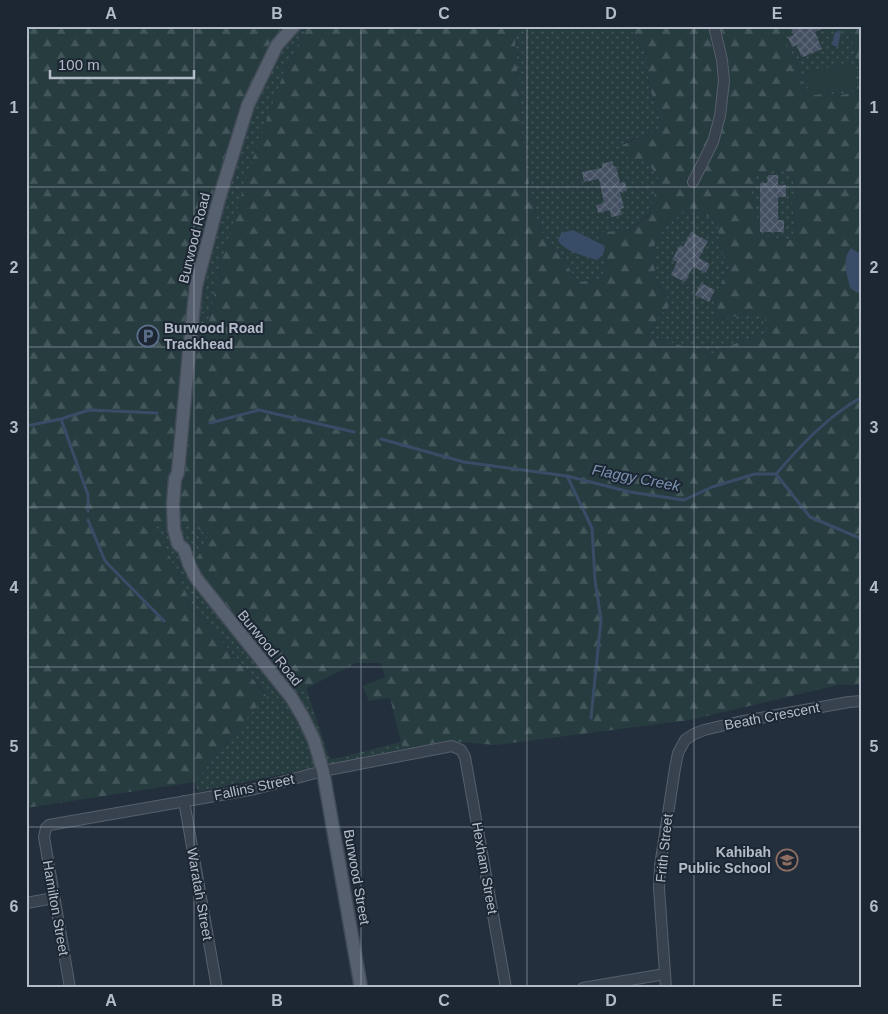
<svg xmlns="http://www.w3.org/2000/svg" width="888" height="1014" viewBox="0 0 888 1014" font-family="Helvetica,sans-serif">
<defs>
<pattern id="grass-dots" width="8" height="8" patternUnits="userSpaceOnUse" patternTransform="scale(1.25)"><rect width="8" height="8" fill="#263c3f"/><path d="M2 2h.1M6 6h.1" fill="none" stroke="#435659" stroke-width="1.8" stroke-linecap="round"/></pattern>
<pattern id="forest-firs" width="22" height="20" patternUnits="userSpaceOnUse" patternTransform="scale(1.25)"><rect width="22" height="20" fill="#263c3f"/><path d="M5 1l3.5 6h-7zM16 11l3.5 6h-7z" fill="#435659"/></pattern>
<pattern id="building-cross-hatch" width="8" height="8" patternUnits="userSpaceOnUse" patternTransform="scale(1.25)"><rect width="8" height="8" fill="#455162"/><path d="M0 0l8 8M0 8l8-8" fill="none" stroke="#5d6877"/></pattern>
</defs>
<rect width="100%" height="100%" fill="#242f3e"/>
<path fill="url(#grass-dots)" d="M281,26h27l-23,43 -66,200 -14,73 -7,-6 10,-68 24,-88z
M514,26h113l19,21 3,39 14,42 -41,16 24,16 13,19 -10,35 -18,15 -33,4 9,30 -6,16 -22,3 -40,-54 -15,-68z
M783,26h69l1,23 9,33v8l-24,6 -36,-8 -4,-23 -15,-27z
M774,169l17,4 4,15 -3,17 3,21 -2,14 -33,-4 -4,-27 -6,-21 5,-11z
M683,212l11,1 23,5 3,30 9,19 -13,27 -1,26 33,-6h16l5,19 -30,9 -28,12 -63,-18 10,-19 13,-13 -16,-27 -1,-31 10,-18z
M154,524h38l16,12 -11,23 51,79 48,55 10,-5 23,69 5,2 67,-17 2,7 -205,43 -3,-10 71,-88 -75,-90z"/>
<path fill="url(#forest-firs)" fill-rule="evenodd" d="M26,26h255l-49,154 -24,88 -10,68 7,6 14,-73 32,-105 34,-95 23,-43h206l10,134 15,68 40,54 22,-3 6,-17 -9,-29 33,-4 18,-14 10,-36 -13,-19 -17,-1 -7,-14 41,-17 -14,-42 -3,-39 -19,-21h156v12l15,27 4,23 36,8 24,-6v595h-24l-148,35 -194,25 -49,-4 -44,8 -13,-51 -21,3 -7,-15 23,-9 -4,-14h-25l-59,30 -49,-55 -46,-60 -5,-19 11,-23 -16,-12h-37l36,80 75,91 -71,87 -169,26zM774,169l17,4 4,15 -3,17 3,20 -3,15 -32,-4 -4,-27 -6,-21 5,-11zM683,212l11,1 23,5 3,30 9,19 -13,27 -1,26 33,-6h16l4,19 -29,9 -28,12 -63,-18 10,-19 13,-13 -16,-27 -1,-31 10,-18z
M852,26h10v56l-9,-33z"/>
<path fill="#263c3f" d="M852,63l5,25 -48,8 -4,-24z"/>
<path fill="#394c67" d="M837,31h4l-3,16 -6,-2 2,-11z
M573,230l32,16 -2,9 -6,5c-13,-4 -31,-8 -39,-19l3,-8z
M851,248l11,7 -1,40 -11,-7c-3,-14 -9,-28 1,-40z"/>
<g fill="none" stroke-linecap="round" stroke-linejoin="round">
<path stroke="#394c67" stroke-width="3" d="M61,419l27,76v16
M210,423l49,-13 95,22
M26,426l35,-7 28,-9 68,3
M381,439l83,23 103,14 63,16 54,8 28,-13 43,-13h21l34,43 52,22
M776,474c25,-29 52,-58 86,-77
M567,476l25,52 3,52 6,39 -10,99
M88,520l17,41 59,60"/>
</g>
<path fill="url(#building-cross-hatch)" d="M790,26h38l-13,6 7,17 -19,8 -1,-2 -1,1 -4,-11 -5,2 -4,-10 6,-2z
M612,161l2,6 2,-1 4,17 5,-1 2,9 -7,1 4,16 -4,1 2,6 -11,2 -1,-7 -12,3 -2,-8 8,-2 -5,-24 -15,3 -2,-10 20,-4v-4z
M768,175h10v10h8v12h-8v23h6v12h-24v-49h7z
M691,232l17,9 -9,17 11,6 -4,9 -13,-6 -8,15 -14,-7 6,-13 -5,-2 8,-15 3,2z
M701,283l14,7 -6,12 -14,-7z"/>
<g fill="none" stroke-linecap="round" stroke-linejoin="round">
<g stroke="#565f6c" stroke-width="12">
<path id="minor" d="M693,182l20,-40 7,-26 4,-35 -2,-21 -8,-34
M184,801l33,187
M26,903l28,-5
M70,988l-26,-151 2,-9 3,-3 206,-36 68,-18 129,-25 9,4 4,7 41,231
M583,988l82,-14
M666,988l-7,-100 1,-22 15,-98 3,-15 7,-13 9,-6 10,-4 34,-8 111,-20 13,-1"/>
</g>
<g stroke="#414a57" stroke-width="15">
<path id="major" d="M294,26l-17,19 -29,60 -29,94 -23,87 -7,66 -11,120 -3,7 -2,25 1,25 4,15 6,5 5,15 7,14 95,119 12,20 11,23 9,31 38,217"/>
</g>
<use href="#minor" stroke="#38414e" stroke-width="10"/>
<use href="#major" stroke="#56606e" stroke-width="12"/>
</g>
<path fill="none" stroke="#b4bcc9" stroke-width="1" stroke-opacity="0.55" d="M194,26v962M361,26v962M527,26v962M694,26v962M26,187h836M26,347h836M26,507h836M26,667h836M26,827h836"/>
<defs>
<g id="parking-ring" transform="scale(1.125)"><circle r="9.5" fill="#1d2633" stroke="#5c6f8a" stroke-width="1.5"/><path d="M-3.5-5.5H1a3.5 3.5 0 0 1 0 7H-1V5.5H-3.5ZM-1-3.4V-.6H.8a1.4 1.4 0 0 0 0-2.8Z" fill="#5c6f8a"/></g>
<g id="school-ring" transform="scale(1.125)"><circle r="9.5" fill="#1d2633" stroke="#8d6e63" stroke-width="1.5"/><path d="M0-5L7-2L0 1L-7-2ZM-4 1L0 2.5L4 1V4Q0 6-4 4Z" fill="#8d6e63"/></g>
</defs>
<g fill-rule="evenodd">
<use href="#parking-ring" x="148" y="336"/>
<use href="#school-ring" x="787" y="860"/>
</g>
<g text-anchor="middle" stroke-width="4" stroke-linejoin="round" paint-order="stroke">
<g font-size="14" fill="#b4bcc9" stroke="#1d2633">
<text transform="translate(194 238) rotate(-76)" y="5">Burwood Road</text>
<text transform="translate(270 648) rotate(51)" y="5">Burwood Road</text>
<text transform="translate(772 716) rotate(-11)" y="5">Beath Crescent</text>
<text transform="translate(254 787) rotate(-12)" y="5">Fallins Street</text>
<text transform="translate(664 848) rotate(-84)" y="5">Frith Street</text>
<text transform="translate(485 868) rotate(80)" y="5">Hexham Street</text>
<text transform="translate(357 877) rotate(80)" y="5">Burwood Street</text>
<text transform="translate(200 894) rotate(80)" y="5">Waratah Street</text>
<text transform="translate(56 908) rotate(80)" y="5">Hamilton Street</text>
</g>
<g font-size="14" font-weight="bold" fill="#b4bcc9" stroke="#1d2633" text-anchor="start">
<text x="164" y="333">Burwood Road<tspan x="164" dy="16">Trackhead</tspan></text>
<text x="771" y="857" text-anchor="end">Kahibah<tspan x="771" dy="16">Public School</tspan></text>
</g>
<g font-size="15" font-style="italic" fill="#7c92b1" stroke="#1d2633">
<text transform="translate(636 478) rotate(11)" y="5">Flaggy Creek</text>
</g>
</g>
<rect width="888" height="1014" fill="none" stroke="#1d2633" stroke-width="55"/>
<path d="M50 70v8h144v-8" fill="none" stroke="#b4bcc9" stroke-width="2.5"/>
<text x="58" y="70" font-size="15" fill="#b4bcc9" stroke="#1d2633" stroke-width="4" paint-order="stroke">100 m</text>
<rect x="28" y="28" width="832" height="958" fill="none" stroke="#b4bcc9" stroke-width="2"/>
<g font-size="16" text-anchor="middle" font-weight="bold" fill="#b4bcc9">
<text x="111" y="19">A</text>
<text x="277" y="19">B</text>
<text x="444" y="19">C</text>
<text x="611" y="19">D</text>
<text x="777" y="19">E</text>
<text x="14" y="113">1</text>
<text x="874" y="113">1</text>
<text x="14" y="273">2</text>
<text x="874" y="273">2</text>
<text x="14" y="433">3</text>
<text x="874" y="433">3</text>
<text x="14" y="593">4</text>
<text x="874" y="593">4</text>
<text x="14" y="752">5</text>
<text x="874" y="752">5</text>
<text x="14" y="912">6</text>
<text x="874" y="912">6</text>
<text x="111" y="1006">A</text>
<text x="277" y="1006">B</text>
<text x="444" y="1006">C</text>
<text x="611" y="1006">D</text>
<text x="777" y="1006">E</text>
</g>
</svg>
